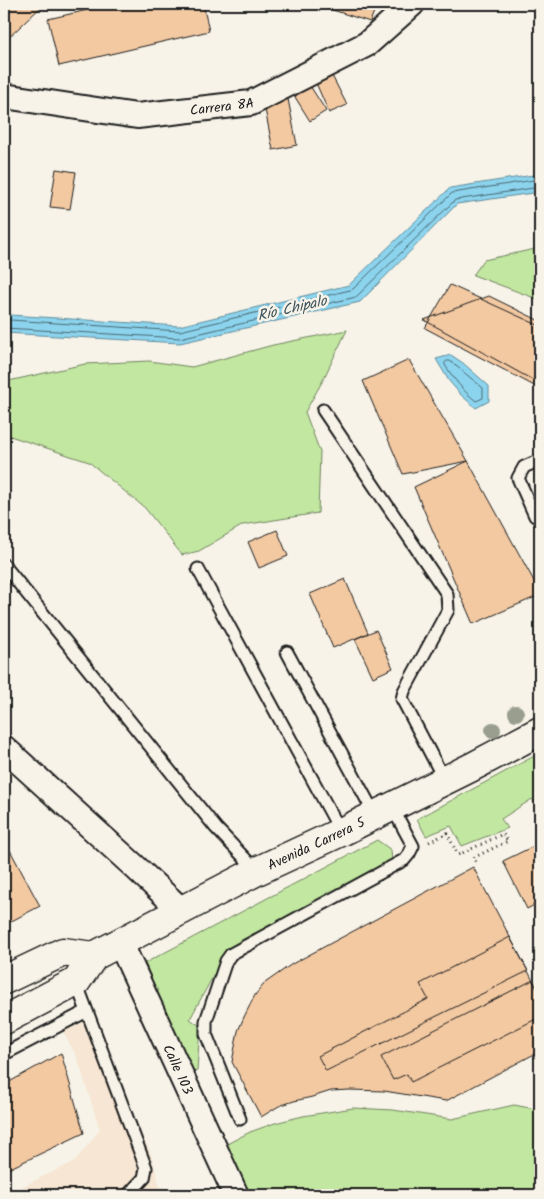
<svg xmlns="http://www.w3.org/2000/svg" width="544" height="1199" viewBox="0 0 544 1199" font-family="Kalam,sans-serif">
<rect width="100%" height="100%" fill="#f7f3e8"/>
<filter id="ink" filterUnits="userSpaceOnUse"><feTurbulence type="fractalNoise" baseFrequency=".02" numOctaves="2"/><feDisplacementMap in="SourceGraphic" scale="10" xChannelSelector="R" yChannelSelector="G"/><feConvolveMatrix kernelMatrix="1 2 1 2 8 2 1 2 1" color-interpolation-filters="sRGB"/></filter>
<g filter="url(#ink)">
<path fill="#f6e6d3" d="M94,1019l26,73 31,62 11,41h-158l70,-33 26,-32 -23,-73 -15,-27z"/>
<path fill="#c2e7a1" stroke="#6f825e" d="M540,248v52l-67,-25 11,-15z
M347,330l-25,52 -17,30 15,40 -2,61 -75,12 -44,26 -17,4 -37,-47 -56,-46 -85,-28v-52l81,-18 64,-3 43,6 81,-22z
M540,753v58l-8,-12 -31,20 7,9 -46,18 -11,-20 -25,10 -9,-17z
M377,840l14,10 1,12 -167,92 -35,65 10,7 -3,45 -6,2 -46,-110z
M514,1105l26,5v80l-42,5h-251l-24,-49 27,-14 25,-9 28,-7 50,-8 40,2 59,9z"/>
<path fill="#8cd4ee" stroke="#5f8a9a" d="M540,174v18l-83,12 -97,98 -180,41 -176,-10v-21l6,3 169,11 170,-41 101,-97z
M451,355l12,8 26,23v15l-13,7 -15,-13 -12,-14 -13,-22z"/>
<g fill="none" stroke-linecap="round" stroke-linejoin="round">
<path stroke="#496670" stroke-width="1" d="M4,317l6,3 170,11 170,-41 3,-1 99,-96 88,-14
M4,328l176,10 176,-41 99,-97 85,-13
M447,361h3l33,27v10l-7,3c-13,-10 -22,-22 -31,-36v-2z"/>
</g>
<path fill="#f3c9a2" stroke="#1c1c1c" d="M4,4h40l-39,37 -1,-1z
M114,4h89l6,27 -150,35 -11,-47z
M314,4h63l-7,18z
M329,70l18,35 -18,8 -13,-30z
M307,81l19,30 -16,10 -15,-24z
M287,94l10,51 -24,5 -10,-51z
M56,169l20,3 -6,37 -20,-2z
M450,285l90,41v63l-115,-61z
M489,296l51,25v63l-116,-64z
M409,360l59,101 -65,13 -40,-93z
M468,461l72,131v3l-67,29 -59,-137z
M277,530l11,26 -29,12 -11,-26z
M345,579l23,54 -35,15 -23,-54z
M376,630l17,38 -20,9 -18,-38z
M4,839l36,67 -36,19z
M540,843v59l-13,7 -24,-48z
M473,867l67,127v57l-94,50 -62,-10 -35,-1 -18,1 -19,6 -18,4 -15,5 -18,11 -29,-55 6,-31 6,-14 11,-22 10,-12 27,-19z
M510,937l18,34 -202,100 -8,-15 110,-57 -8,-15z
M533,980l7,14v23l-129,65 -4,-8 -14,6 -12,-23z
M61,1053l23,80 -80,38v-86z"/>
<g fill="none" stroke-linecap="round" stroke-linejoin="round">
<g stroke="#1c1c1c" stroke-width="15">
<path id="service" d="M323,410l124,184 1,16 -44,81 -2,8 43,82
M540,460l-16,7 -6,11 17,38 5,2
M4,565l212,263 41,43
M198,569l143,263
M287,652l88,163
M76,982l70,186 -2,10 -16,17
M4,1054l83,-43
M240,1119l-34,-85v-13l20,-60 5,-7 173,-94 5,-6 4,-8 -21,-39"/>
</g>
<g stroke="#1c1c1c" stroke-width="28">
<g id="minor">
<path id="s1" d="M4,96l133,20 114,-13 116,-59 45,-40"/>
<path d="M4,748l130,118 47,44"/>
<path id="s2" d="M120,942l116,253"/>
</g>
</g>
<g stroke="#1c1c1c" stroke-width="31">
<g id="primary">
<path d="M4,980l59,-28 31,4"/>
<path id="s3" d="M4,1020l72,-38 18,-26 163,-85 84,-39 131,-65 68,-36"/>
</g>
</g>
<path stroke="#1c1c1c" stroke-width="3" stroke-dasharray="1 4" stroke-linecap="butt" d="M429,842l18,-9 11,22 45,-21 5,7 -35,17 4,6"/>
<use href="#service" stroke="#f7f3e8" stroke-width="11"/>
<use href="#minor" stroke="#f7f3e8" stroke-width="24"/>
<use href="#primary" stroke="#f7f3e8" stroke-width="28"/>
</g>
<g fill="#9a9e8e">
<circle cx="516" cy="713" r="8"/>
<circle cx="493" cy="730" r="8"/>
</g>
</g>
<g text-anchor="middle" stroke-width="5" stroke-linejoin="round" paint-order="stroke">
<g font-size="14" fill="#1c1c1c" stroke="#f7f3e8">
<text dy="5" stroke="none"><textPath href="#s1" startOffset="220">Carrera 8A</textPath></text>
<text dy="5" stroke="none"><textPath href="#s3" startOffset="362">Avenida Carrera 5</textPath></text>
<text dy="5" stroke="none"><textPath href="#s2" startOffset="140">Calle 103</textPath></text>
</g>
<g font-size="15" font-style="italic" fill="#3e535b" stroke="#f7f3e8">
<text transform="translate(292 308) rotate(-13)" y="5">Río Chipalo</text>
</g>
</g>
<rect width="544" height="1199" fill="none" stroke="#f7f3e8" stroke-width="20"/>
<rect x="10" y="10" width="524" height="1179" fill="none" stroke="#1c1c1c" stroke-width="2" filter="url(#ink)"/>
</svg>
